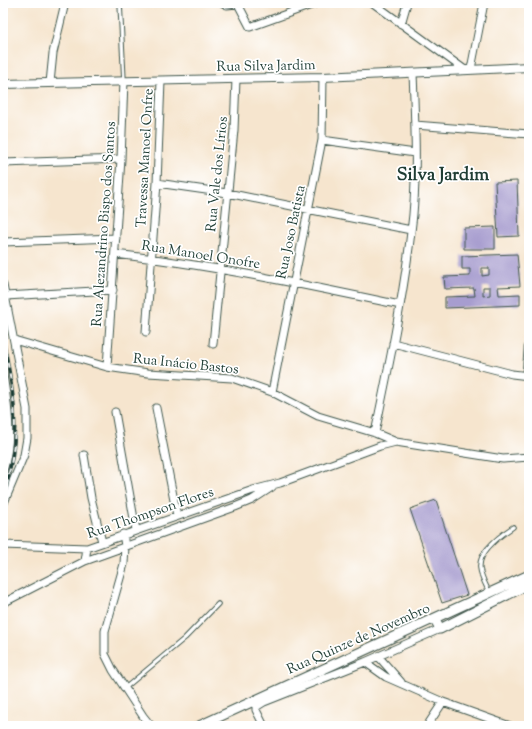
<svg xmlns="http://www.w3.org/2000/svg" width="532" height="729" viewBox="0 0 532 729" font-family="'Sorts Mill Goudy',serif">
<rect width="100%" height="100%" fill="#fff"/>
<filter id="ink" filterUnits="userSpaceOnUse"><feTurbulence type="fractalNoise" baseFrequency=".025" numOctaves="2"/><feDisplacementMap in="SourceGraphic" scale="8" xChannelSelector="R" yChannelSelector="G"/><feConvolveMatrix kernelMatrix="1 2 1 2 8 2 1 2 1" color-interpolation-filters="sRGB"/></filter>
<filter id="wash" filterUnits="userSpaceOnUse"><feTurbulence type="fractalNoise" baseFrequency=".012" numOctaves="4" result="noise"/><feDisplacementMap in="SourceGraphic" scale="16" xChannelSelector="R" yChannelSelector="G"/><feGaussianBlur stdDeviation="0.9" result="paint"/><feColorMatrix in="noise" values="0 0 0 0 0 0 0 0 0 0 0 0 0 0 0 0 0 1.4 0 .05"/><feComposite in="paint" operator="in"/></filter>
<g filter="url(#wash)">
<rect width="100%" height="100%" fill="#f6e5ce"/>
<g id="blocks">
<path fill="#a79dcf" fill-rule="evenodd" d="M517,181l2,55 -21,1 -3,-55z
M495,227v22h-31v-21z
M517,254l3,32 -22,1 1,8 21,-1v11l-75,3v-11l30,-1 -1,-8 -29,1 -1,-12 26,-1v-7h-8v-13zM482,268h7v7l-7,1zM483,287h7v8l-7,1z
M436,500l31,95 -25,8 -32,-94z"/>
</g>
</g>
<g filter="url(#ink)">
<use href="#blocks" fill-opacity="0" stroke="#3f564b" stroke-width="1"/>
<g fill="none" stroke-linecap="round" stroke-linejoin="round">
<g stroke="#3f564b" stroke-width="5.5">
<path id="service" d="M120,3l4,78
M489,592c-3,-7 -8,-15 -9,-24 -2,-16 21,-33 33,-41
M125,688l60,-50 33,-34"/>
</g>
<g stroke="#3f564b" stroke-width="9">
<path id="minor" d="M223,3l4,2 11,-1 12,23 67,-24
M373,3l92,67
M401,24l6,-21
M471,69l13,-66
M50,83l3,-30 12,-50
M415,125l114,9
M322,140l93,13
M3,163l118,-4
M157,183l70,10 184,37
M3,242l113,-4
M115,254c96,11 190,31 285,51
M3,285l24,124v29l-3,17 -21,50
M5,296l108,-6
M146,332l11,-149 4,-102
M14,340l93,27 41,6 84,5 40,14 46,24 57,17 21,9
M393,343l119,31 17,2
M213,344l21,-214 2,-51
M107,367l14,-208 3,-78
M3,375c5,31 10,65 0,96
M526,376l3,-39
M272,392l50,-252 1,-63
M156,408l21,108
M115,412l21,118
M375,433c14,-67 28,-134 36,-201 7,-51 4,-107 2,-159
M84,455l7,43 11,44
M123,534l2,12 -1,18 -19,67v23l8,16 30,46 8,10
M3,545l84,3 166,-58 27,-7 100,-37 16,-4 107,17 26,-2
M85,561l150,-54 17,-7 20,-13
M3,603l82,-42 2,-13
M378,656l23,26
M365,662l21,15 57,25 67,24
M264,726l-8,-16v-3l8,-5 101,-40 75,-33
M427,726l16,-24"/>
</g>
<g stroke="#3f564b" stroke-width="10">
<path id="tertiary" d="M3,84l320,-7 206,-10"/>
</g>
<g stroke="#3f564b" stroke-width="11">
<path id="secondary" d="M435,619l5,10 89,-45
M199,726l330,-151"/>
</g>
<use href="#service" stroke="#fff" stroke-width="3.5"/>
<use href="#minor" stroke="#fff" stroke-width="7"/>
<use href="#tertiary" stroke="#fff" stroke-width="8"/>
<use href="#secondary" stroke="#fff" stroke-width="9"/>
<g stroke="#1f3d34" stroke-width="3.5">
<path id="rail" d="M3,338c9,47 18,87 6,135 -1,7 -2,16 -6,23"/>
</g>
<use href="#rail" stroke="#fff" stroke-width="2" stroke-dasharray="6" stroke-linecap="butt"/>
</g>
</g>
<g text-anchor="middle" stroke-width="3.5" stroke-linejoin="round" paint-order="stroke">
<g font-size="14" fill="#1f3d34" stroke="#fff">
<text transform="translate(266 65) rotate(-1)" y="5">Rua Silva Jardim</text>
<text transform="translate(144 158) rotate(-87)" y="5">Travessa Manoel Onfre</text>
<text transform="translate(216 174) rotate(-84)" y="5">Rua Vale dos Lírios</text>
<text transform="translate(103 224) rotate(-86)" y="5">Rua Alezandrino Bispo dos Santos</text>
<text transform="translate(290 232) rotate(-78)" y="5">Rua Joso Batista</text>
<text transform="translate(201 254) rotate(9)" y="5">Rua Manoel Onofre</text>
<text transform="translate(186 363) rotate(6)" y="5">Rua Inácio Bastos</text>
<text transform="translate(150 512) rotate(-19)" y="5">Rua Thompson Flores</text>
<text transform="translate(358 638) rotate(-24)" y="5">Rua Quinze de Novembro</text>
</g>
<g font-size="18" font-weight="bold" fill="#1f3d34" stroke="#fff">
<text x="443" y="180">Silva Jardim</text>
</g>
</g>
<rect width="532" height="729" fill="none" stroke="#fff" stroke-width="16"/>
</svg>
